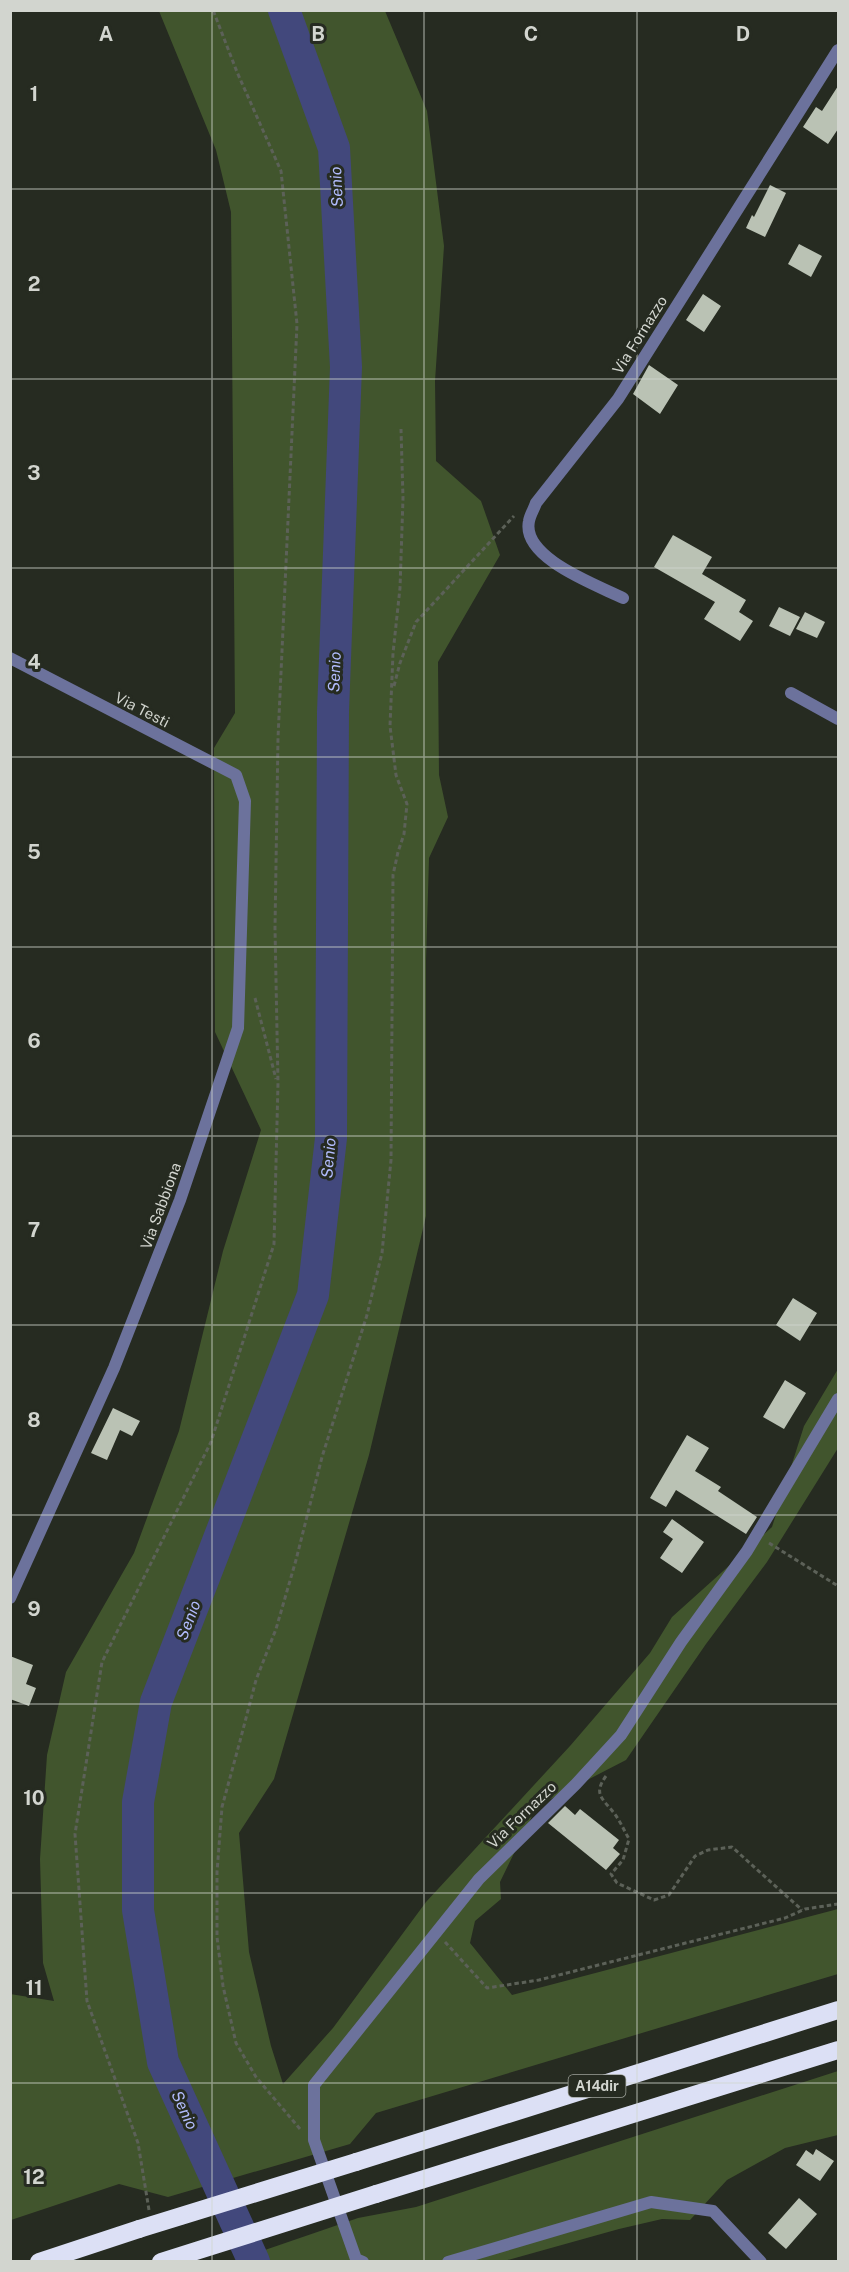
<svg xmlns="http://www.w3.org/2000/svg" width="849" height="2272" viewBox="0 0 849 2272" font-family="'Public Sans',sans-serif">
<rect width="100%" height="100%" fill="#262b21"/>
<path fill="#41552d" d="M159,11h226l42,100 17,135 -9,135 1,80 45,40 19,54 -62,107 1,113 9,42 -19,41 -3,103v255l-57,239 -95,324 -35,54 10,119 22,94 12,38 50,-56 93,-126 144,-156 80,-93 22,-36 100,-90 32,-101 34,-57v79l-71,114 -61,82 -80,116 -89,46 -37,76 1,17 -26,22 -5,22 42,52 326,-86v65l-462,139 -26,31 -182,53 -49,-13 -108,36 -1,-226 44,7 -11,-38 -3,-104 7,-104 19,-83 68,-119 45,-122 44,-180 38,-121 -46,-98 -1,-284 21,-35 -4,-501 -15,-62z
M838,2071v64l-53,13 -58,32 -37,40 -28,-1 -43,10 -115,32 -274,1 128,-44 58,-11z"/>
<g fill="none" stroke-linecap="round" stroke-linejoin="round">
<path stroke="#42487c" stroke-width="32" d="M254,2262l-91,-200 -25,-152v-108l18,-100 157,-407 18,-157 2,-426 13,-345 -12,-219 -50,-138"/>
</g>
<path fill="#bac2b4" d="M838,86v43l-10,15 -25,-17 13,-20 6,4z
M770,185l16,8 -21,44 -19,-9 6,-13 2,2z
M799,244l23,12 -11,21 -23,-13z
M703,294l18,12 -17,26 -18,-12z
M649,365l29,20 -18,29 -27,-20z
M673,535l39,22 -10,17 44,26 -7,12 14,9 -13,20 -36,-22 11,-17 -61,-35z
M779,607l21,10 -10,19 -21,-10z
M805,612l20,10 -8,16 -21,-9z
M793,1298l24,15 -17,28 -24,-16z
M785,1380l21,13 -22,36 -21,-12z
M113,1408l27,13 -8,15 -12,-6 -13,30 -16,-7z
M687,1435l22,13 -14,23 26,16 -3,4 39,26 -11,17 -70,-44 -10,17 -16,-9z
M672,1519l32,23 -22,31 -22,-15 13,-19 -10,-7z
M10,1656l23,9 -7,19 10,4 -7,18 -19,-7z
M565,1806l10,9 5,-6 39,31 -6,8 7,6 -14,16 -58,-47z
M816,2149l18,12 -14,20 -24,-16 10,-15 7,5z
M799,2198l18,16 -31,35 -18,-16z"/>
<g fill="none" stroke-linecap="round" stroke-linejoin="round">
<path stroke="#5c6158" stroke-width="3" stroke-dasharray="4.5 3" stroke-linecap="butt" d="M394,686l6,-23 16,-41 98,-106
M255,998l21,81
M769,1543l69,43
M606,1776c-13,18 -4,22 8,37 6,8 10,17 15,26l-6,21 -12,14 6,9 37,17 15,-5 26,-39 13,-6 24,-3 70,63
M445,1942l42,46 52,-8 246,-62 20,-9 33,-5
M300,2129l-44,-52 -20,-34 -13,-57 -6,-49v-65l5,-65 18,-66 16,-61 20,-51 20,-69 26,-103 45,-142 15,-62 9,-93 2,-285 5,-23 6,-18 3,-30 -11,-29 -6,-49 3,-73 7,-65 3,-90 -2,-69
M149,2210l-11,-67 -51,-142 -12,-167 27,-172 109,-220 63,-198 4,-161 -3,-155 3,-190 19,-414 -16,-153 -44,-99 -24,-62"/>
<path stroke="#6c729c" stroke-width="12" d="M623,598c-26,-13 -102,-40 -94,-77 1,-6 5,-12 7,-18l82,-104 220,-349
M10,658l226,117 9,26 -7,227 -58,172 -66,168 -104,230
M791,693l47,26
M363,2262l-7,-3 -42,-119v-55l165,-206 97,-95 45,-49 60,-93 66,-91 91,-152
M448,2262l203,-60 62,9 48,51"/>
<path stroke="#dce0f5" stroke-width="18" d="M356,2162l482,-152
M376,2194l462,-144
M39,2262l100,-33"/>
<path stroke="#dce0f5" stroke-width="18" d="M139,2229l217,-67
M161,2262l215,-68"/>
</g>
<path fill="none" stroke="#d2d5cf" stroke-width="1.5" stroke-opacity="0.55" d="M212,10v2252M424,10v2252M637,10v2252M10,189h828M10,379h828M10,568h828M10,757h828M10,947h828M10,1136h828M10,1325h828M10,1515h828M10,1704h828M10,1893h828M10,2083h828"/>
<g text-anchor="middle" stroke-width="6" stroke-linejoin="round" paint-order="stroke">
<rect fill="#262b21" stroke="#9ea29b" stroke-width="1.5" x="568.5" y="2075" width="57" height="22" rx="4.5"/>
<g font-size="14" font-weight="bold" fill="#d2d5cf">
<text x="597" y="2091">A14dir</text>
</g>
<g font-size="15" fill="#d2d5cf" stroke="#262b21">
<text transform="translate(640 335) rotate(-58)" y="5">Via Fornazzo</text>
<text transform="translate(142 710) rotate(27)" y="5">Via Testi</text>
<text transform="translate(161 1206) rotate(-70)" y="5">Via Sabbiona</text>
<text transform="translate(522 1815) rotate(-44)" y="5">Via Fornazzo</text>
</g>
<g font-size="16" font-style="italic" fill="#b1bbfc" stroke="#262b21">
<text transform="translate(336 187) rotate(-93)" y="6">Senio</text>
<text transform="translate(334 672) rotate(-88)" y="6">Senio</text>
<text transform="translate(328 1158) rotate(-85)" y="6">Senio</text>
<text transform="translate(188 1620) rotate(-69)" y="6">Senio</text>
<text transform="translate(185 2110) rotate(65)" y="6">Senio</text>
</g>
</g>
<g font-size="20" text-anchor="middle" font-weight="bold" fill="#d2d5cf" stroke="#262b21" stroke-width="6" stroke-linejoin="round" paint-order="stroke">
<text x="106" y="41">A</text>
<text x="318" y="41">B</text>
<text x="531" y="41">C</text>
<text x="743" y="41">D</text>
<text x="34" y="101">1</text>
<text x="34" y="291">2</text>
<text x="34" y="480">3</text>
<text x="34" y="669">4</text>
<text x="34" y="859">5</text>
<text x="34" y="1048">6</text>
<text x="34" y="1237">7</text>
<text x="34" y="1427">8</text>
<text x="34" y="1616">9</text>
<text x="34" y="1805">10</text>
<text x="34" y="1995">11</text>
<text x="34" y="2184">12</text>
</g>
<rect width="849" height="2272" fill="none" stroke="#d2d5cf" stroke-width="24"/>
</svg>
